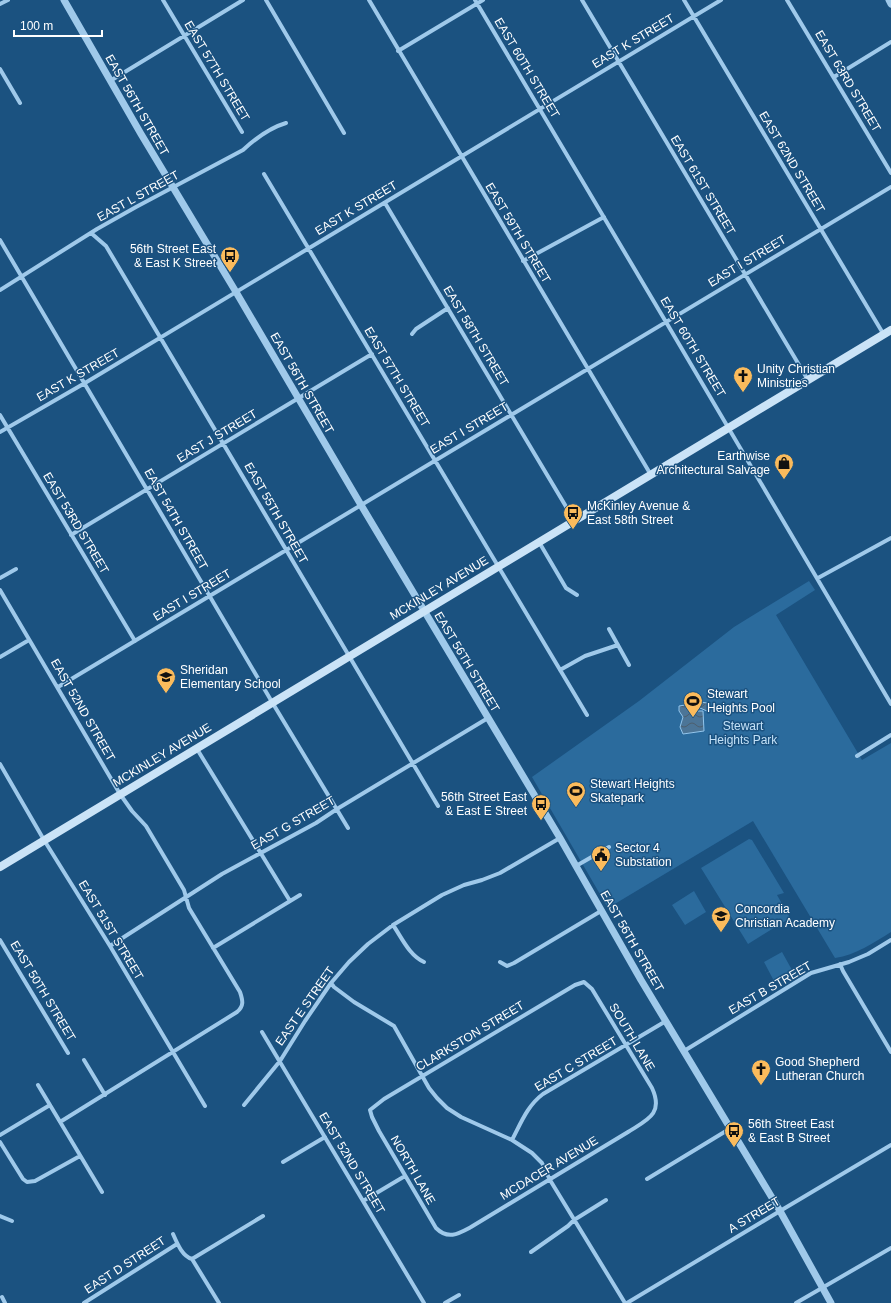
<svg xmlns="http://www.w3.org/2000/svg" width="891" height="1303" viewBox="0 0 891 1303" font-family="Helvetica,sans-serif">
<defs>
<pattern id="water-waves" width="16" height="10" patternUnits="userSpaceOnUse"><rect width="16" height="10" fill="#4c7597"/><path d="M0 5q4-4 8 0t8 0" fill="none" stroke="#4c5e6e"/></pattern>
</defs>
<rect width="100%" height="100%" fill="#1b5280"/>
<path fill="#2b6b9d" d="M809,581l6,9 -39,25 86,145 29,-17v189c-18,11 -35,23 -56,26l-82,-137 -145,87 -76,-131 107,-76 95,-74z
M749,839l3,1 32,53 -7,2 13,23 -42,26 -47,-76z
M694,891l12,21 -21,13 -13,-20z
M782,952l10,18 -18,11 -10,-19z"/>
<path fill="url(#water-waves)" stroke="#92c5ec" d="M701,702l6,1 3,4v2l-3,2 -7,-3 -7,3h10l1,20 -21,3 -3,-7 3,-10 -4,-6v-5l6,-1 5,6 -1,-5 1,-2z"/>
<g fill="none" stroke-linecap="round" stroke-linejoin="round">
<path stroke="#9fc9ea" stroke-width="4" d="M163,0l79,132
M266,0l78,133
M369,0l282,475
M475,0l191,322 225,382
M582,0l226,380
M684,0l200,335
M787,0l104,173
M0,4l8,-4
M398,51l85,-51
M0,69l20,34
M834,77l57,-35
M110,81l133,-81
M264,174l323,541
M385,203l189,317
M91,233l15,13 332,560
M0,240l272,462 76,126
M523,261l81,-44
M0,290l97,-61 39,-22 107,-57c13,-12 26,-22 43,-27
M412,334l4,-5 32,-21
M0,415l135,226
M0,432l85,-49 636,-383
M71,535l301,-181
M539,542l27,46 11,7
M0,578l16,-9
M818,578l73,-40
M0,590l120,204 12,17 14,15 38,64 5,18 51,84c3,9 4,14 -3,20l-177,110
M609,629l20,36
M0,657l29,-17
M560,670l25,-14 33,-11
M58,687l833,-500
M197,749l93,152
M857,756l34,-21
M0,764l44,76 66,106 95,160
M576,866l33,-19
M393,925c9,13 16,30 31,37
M0,940l68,113
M110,946l112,-72 94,-51 21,-14 151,-91
M213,948l87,-53
M500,962l7,4 7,-3 87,-52
M840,964l3,7 48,81
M584,982l8,7 60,99c12,26 -5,32 -24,44l-157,95c-13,7 -23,13 -35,1l-57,-97 -7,-14 -2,-7 14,-11 191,-114z
M331,983l3,4 20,15 40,24 35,62 8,10 10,10 14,9 51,23 20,13 10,10 8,17 75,123
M262,1032l162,271
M684,1051l127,-78 38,-11 19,-8 23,-14
M84,1060l21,35
M38,1085l64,107
M244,1105l36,-44 25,-40 26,-38 18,-21 19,-18 25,-19 49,-30 22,-10 18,-5 18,-7 60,-35
M0,1135l50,-30
M512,1140c9,-17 15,-34 31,-46l123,-73
M0,1142l23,37 4,3 8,-1 45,-25
M283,1162l42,-25
M647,1179l84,-51
M363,1201l42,-25
M0,1216l12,5
M173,1234c4,9 9,22 19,25l27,44
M531,1252l37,-26 6,-6 32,-20
M192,1259l71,-43
M2,1297l3,6
M84,1303l93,-59
M445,1303l14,-8
M627,1303l153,-92 111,-66
M796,1303l95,-55"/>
<path stroke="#9fc9ea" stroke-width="7" d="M64,0l77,134 95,158 125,213 199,333 81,142 139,231 51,92
M889,0l2,4"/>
<path stroke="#cae3f7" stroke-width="8" d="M0,867l891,-537"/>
</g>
<defs>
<g id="bus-pin" transform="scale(1)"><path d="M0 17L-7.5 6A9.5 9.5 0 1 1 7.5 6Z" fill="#fbbb5c" stroke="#1b5280"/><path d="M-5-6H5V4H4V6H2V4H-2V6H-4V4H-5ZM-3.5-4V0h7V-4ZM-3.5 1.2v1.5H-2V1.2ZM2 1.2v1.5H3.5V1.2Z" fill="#111"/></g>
<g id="church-pin" transform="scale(1)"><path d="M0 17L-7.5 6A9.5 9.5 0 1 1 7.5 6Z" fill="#fbbb5c" stroke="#1b5280"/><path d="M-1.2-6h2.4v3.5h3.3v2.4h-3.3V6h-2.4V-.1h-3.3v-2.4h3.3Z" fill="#111"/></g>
<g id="shop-pin" transform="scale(1)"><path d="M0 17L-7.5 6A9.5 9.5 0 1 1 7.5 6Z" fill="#fbbb5c" stroke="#1b5280"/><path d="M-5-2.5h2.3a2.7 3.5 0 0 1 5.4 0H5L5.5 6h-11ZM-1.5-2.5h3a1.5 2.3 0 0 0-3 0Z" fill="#111"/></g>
<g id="school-pin" transform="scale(1)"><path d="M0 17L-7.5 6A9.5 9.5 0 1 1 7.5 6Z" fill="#fbbb5c" stroke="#1b5280"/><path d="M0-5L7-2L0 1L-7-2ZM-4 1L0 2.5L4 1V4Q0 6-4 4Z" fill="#111"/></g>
<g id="stadium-pin" transform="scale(1)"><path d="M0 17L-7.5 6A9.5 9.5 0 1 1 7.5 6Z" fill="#fbbb5c" stroke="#1b5280"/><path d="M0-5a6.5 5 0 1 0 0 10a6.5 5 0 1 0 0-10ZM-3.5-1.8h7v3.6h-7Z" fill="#111"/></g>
<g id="civic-pin" transform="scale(1)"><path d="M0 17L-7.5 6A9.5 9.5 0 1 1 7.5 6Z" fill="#fbbb5c" stroke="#1b5280"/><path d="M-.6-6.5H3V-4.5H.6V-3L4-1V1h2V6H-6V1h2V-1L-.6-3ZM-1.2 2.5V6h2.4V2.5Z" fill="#111"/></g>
</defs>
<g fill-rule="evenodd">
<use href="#bus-pin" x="230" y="256"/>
<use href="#church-pin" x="743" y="376"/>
<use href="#shop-pin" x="784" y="463"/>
<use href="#bus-pin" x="573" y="513"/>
<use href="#school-pin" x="166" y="677"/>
<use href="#stadium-pin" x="693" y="701"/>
<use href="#stadium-pin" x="576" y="791"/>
<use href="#bus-pin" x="541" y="804"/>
<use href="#civic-pin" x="601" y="855"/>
<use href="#school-pin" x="721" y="916"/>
<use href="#church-pin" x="761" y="1069"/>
<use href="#bus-pin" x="734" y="1131"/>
</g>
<g text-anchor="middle" stroke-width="3" stroke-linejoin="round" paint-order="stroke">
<g font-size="12" fill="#fff" stroke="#1b5280">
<text transform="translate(633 41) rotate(-31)" y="4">EAST K STREET</text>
<text transform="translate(527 68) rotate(59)" y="4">EAST 60TH STREET</text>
<text transform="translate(217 71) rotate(59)" y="4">EAST 57TH STREET</text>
<text transform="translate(848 81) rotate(59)" y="4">EAST 63RD STREET</text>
<text transform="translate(137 105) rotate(60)" y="4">EAST 56TH STREET</text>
<text transform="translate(792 162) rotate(59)" y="4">EAST 62ND STREET</text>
<text transform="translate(703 185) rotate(59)" y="4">EAST 61ST STREET</text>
<text transform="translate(138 196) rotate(-29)" y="4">EAST L STREET</text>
<text transform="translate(356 208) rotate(-31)" y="4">EAST K STREET</text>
<text transform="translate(518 233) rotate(59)" y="4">EAST 59TH STREET</text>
<text transform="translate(747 261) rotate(-31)" y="4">EAST I STREET</text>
<text transform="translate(476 336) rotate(59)" y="4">EAST 58TH STREET</text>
<text transform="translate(693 347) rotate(59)" y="4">EAST 60TH STREET</text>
<text transform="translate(78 375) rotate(-30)" y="4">EAST K STREET</text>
<text transform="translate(397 377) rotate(59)" y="4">EAST 57TH STREET</text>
<text transform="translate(302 383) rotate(60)" y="4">EAST 56TH STREET</text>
<text transform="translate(469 428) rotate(-31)" y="4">EAST I STREET</text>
<text transform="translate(217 436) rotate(-31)" y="4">EAST J STREET</text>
<text transform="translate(276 513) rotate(60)" y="4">EAST 55TH STREET</text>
<text transform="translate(176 519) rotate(60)" y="4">EAST 54TH STREET</text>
<text transform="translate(76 523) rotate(59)" y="4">EAST 53RD STREET</text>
<text transform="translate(439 588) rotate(-31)" y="4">MCKINLEY AVENUE</text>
<text transform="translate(192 595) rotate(-31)" y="4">EAST I STREET</text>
<text transform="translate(467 662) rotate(59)" y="4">EAST 56TH STREET</text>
<text transform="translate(83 710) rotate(60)" y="4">EAST 52ND STREET</text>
<text transform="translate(162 755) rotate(-31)" y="4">MCKINLEY AVENUE</text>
<text transform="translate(293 823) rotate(-30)" y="4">EAST G STREET</text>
<text transform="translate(111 930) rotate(59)" y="4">EAST 51ST STREET</text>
<text transform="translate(632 941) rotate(60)" y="4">EAST 56TH STREET</text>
<text transform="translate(770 988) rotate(-30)" y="4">EAST B STREET</text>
<text transform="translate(43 991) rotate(59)" y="4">EAST 50TH STREET</text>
<text transform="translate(305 1006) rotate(-55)" y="4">EAST E STREET</text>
<text transform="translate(470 1036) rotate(-31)" y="4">CLARKSTON STREET</text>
<text transform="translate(632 1037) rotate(59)" y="4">SOUTH LANE</text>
<text transform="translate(576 1064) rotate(-31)" y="4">EAST C STREET</text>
<text transform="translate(352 1163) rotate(59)" y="4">EAST 52ND STREET</text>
<text transform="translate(549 1168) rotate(-31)" y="4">MCDACER AVENUE</text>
<text transform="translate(413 1170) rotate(60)" y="4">NORTH LANE</text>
<text transform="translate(754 1215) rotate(-31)" y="4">A STREET</text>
<text transform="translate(125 1265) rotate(-33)" y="4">EAST D STREET</text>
</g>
<g font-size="12" fill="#fff" stroke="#1b5280" text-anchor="start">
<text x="216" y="253" text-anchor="end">56th Street East<tspan x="216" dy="14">&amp; East K Street</tspan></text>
<text x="757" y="373">Unity Christian<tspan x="757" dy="14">Ministries</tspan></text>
<text x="770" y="460" text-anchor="end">Earthwise<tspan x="770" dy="14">Architectural Salvage</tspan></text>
<text x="587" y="510">McKinley Avenue &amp;<tspan x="587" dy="14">East 58th Street</tspan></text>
<text x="180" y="674">Sheridan<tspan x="180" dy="14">Elementary School</tspan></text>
<text x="707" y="698">Stewart<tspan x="707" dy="14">Heights Pool</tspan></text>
<text x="590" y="788">Stewart Heights<tspan x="590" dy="14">Skatepark</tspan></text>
<text x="527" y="801" text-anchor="end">56th Street East<tspan x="527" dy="14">&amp; East E Street</tspan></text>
<text x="615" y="852">Sector 4<tspan x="615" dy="14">Substation</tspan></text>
<text x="735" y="913">Concordia<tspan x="735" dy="14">Christian Academy</tspan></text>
<text x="775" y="1066">Good Shepherd<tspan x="775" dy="14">Lutheran Church</tspan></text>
<text x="748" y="1128">56th Street East<tspan x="748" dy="14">&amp; East B Street</tspan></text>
</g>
<g font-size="12" fill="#c3e1f7" stroke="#1b5280">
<text x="743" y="730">Stewart<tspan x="743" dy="14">Heights Park</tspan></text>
</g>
</g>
<path d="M14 30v6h88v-6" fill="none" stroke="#ffffff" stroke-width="2"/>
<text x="20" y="30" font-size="12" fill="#ffffff" stroke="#1b5280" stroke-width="3" paint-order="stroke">100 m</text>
</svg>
